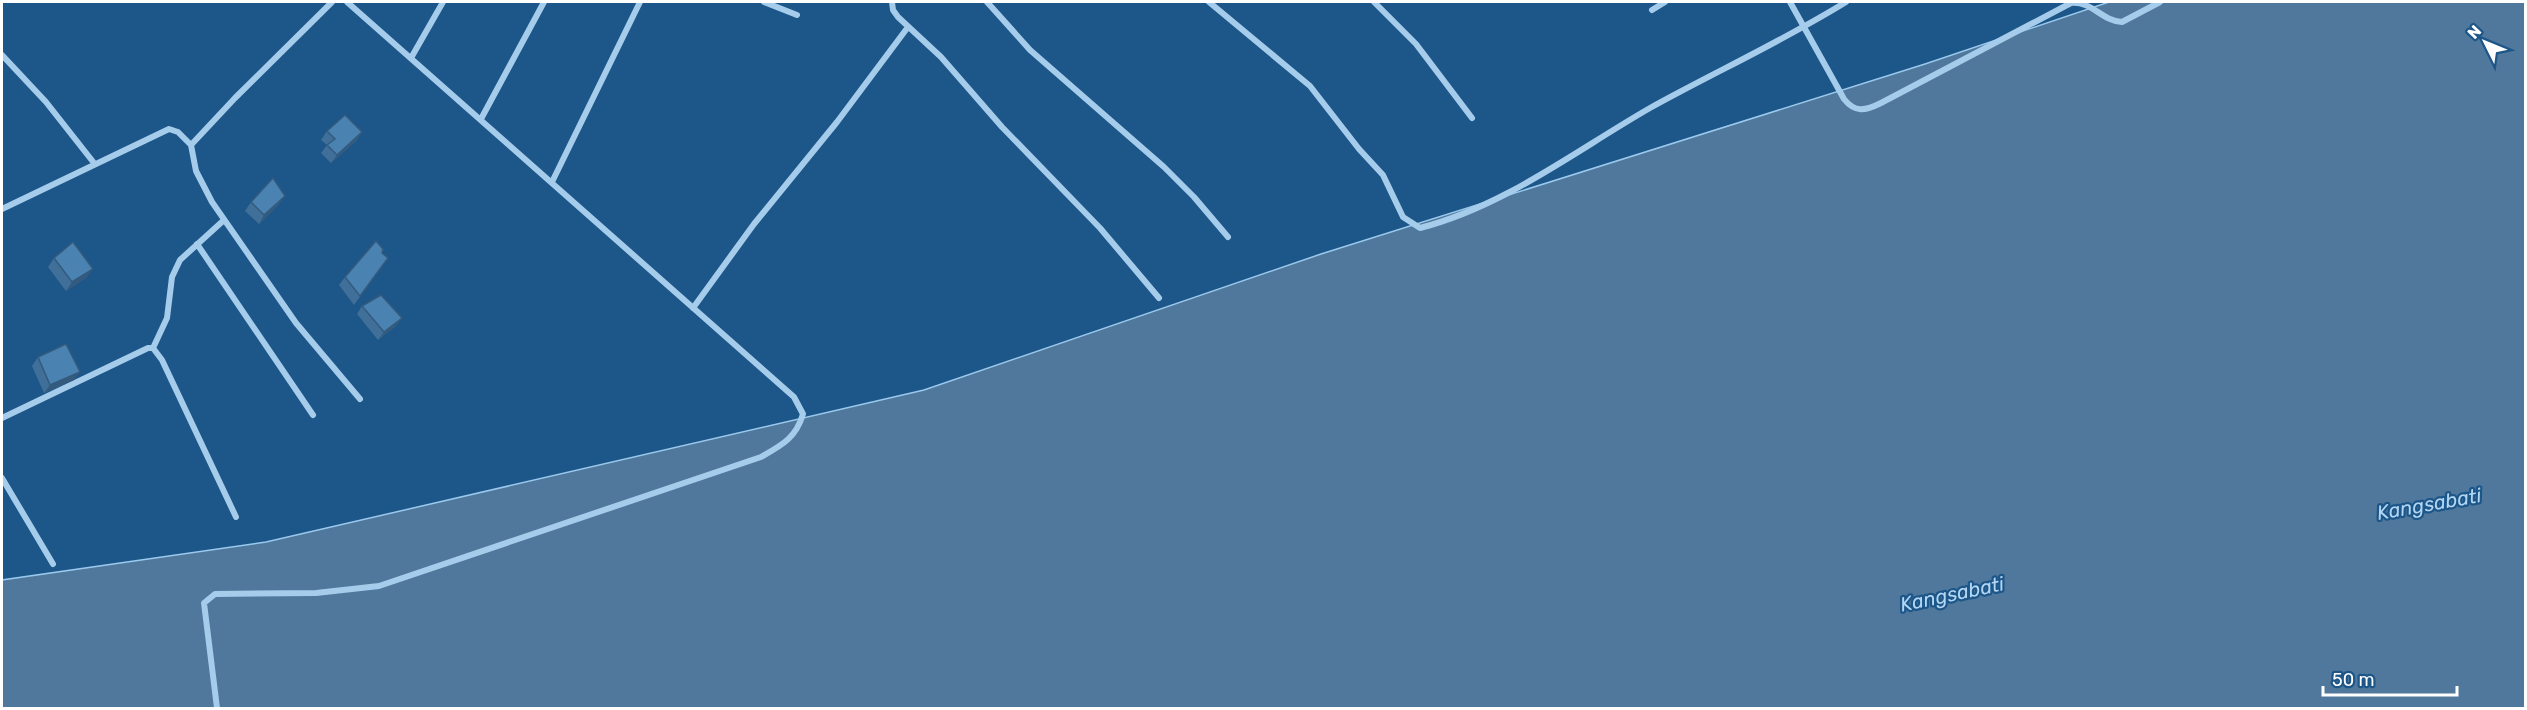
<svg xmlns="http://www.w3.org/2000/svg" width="2527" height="710" viewBox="0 0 2527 710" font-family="Rubik,sans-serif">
<rect width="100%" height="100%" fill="#1d5688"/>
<path fill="#4f789c" stroke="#9ac9ed" stroke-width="1.5" d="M2109,2h416v706h-2523v-128l264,-38 658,-152 397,-136 604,-190z"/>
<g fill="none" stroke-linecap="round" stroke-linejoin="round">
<path stroke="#a6cceb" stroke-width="6" d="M764,2l33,13
M892,2l1,8 5,7 43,40 61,70 98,101 59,70
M987,2l43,48 134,117 30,30 34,40
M1209,2l101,84 49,63 24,26 20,42 17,11c85,-22 155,-77 230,-120 65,-36 133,-67 196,-106
M1374,2l42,42 56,74
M1790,2l54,97c11,14 21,12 37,4l190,-100c21,-2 31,18 51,19l38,-20
M1652,10l13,-8
M2,55l44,47 48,61
M411,58l32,-56
M481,119l63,-117
M191,145l44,-47 97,-96
M552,182l88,-180
M2,209l167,-80 9,3 13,13 5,26 16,31 84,121 64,76
M197,244l116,171
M693,308l61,-84 83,-102 71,-95
M153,348l14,-30 5,-41 8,-17 44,-40
M2,418l146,-70h5l9,12 74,157
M2,478l51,86
M217,708l-13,-105 11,-9 101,-1 63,-7 382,-129c21,-12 35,-19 42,-43l-9,-17 -447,-395"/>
</g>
<path fill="#407099" d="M327,131l35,1 -6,9 -25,22 -10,-10 6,-8 -6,-5z
M251,202l28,2 -20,20 -14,-13z
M382,253l6,5 -34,47 -15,-20 6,-8z
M54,258l33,19 -21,14 -18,-24z
M362,306l34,20 -18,14 -21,-26z
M38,357l36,23 -30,13 -12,-27z"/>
<path fill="#345b7d" d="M362,132l-6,9 -25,22 6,-8z
M285,196l-6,8 -20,20 5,-9z
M93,269l-6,8 -21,14 6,-9z
M402,318l-6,8 -18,14 6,-8z
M80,372l-6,8 -30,13 6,-8z"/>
<path fill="#4a82b2" stroke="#345b7d" stroke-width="1.5" d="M345,115l17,17 -25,23 -10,-10 8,-6 -8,-8z
M273,178l12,18 -21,19 -13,-13z
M376,241l7,8 -1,4 6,5 -28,38 -15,-19z
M73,242l20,27 -21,13 -18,-24z
M381,295l21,23 -18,14 -22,-26z
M66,344l14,28 -30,13 -12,-28z"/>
<g text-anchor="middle" stroke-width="4.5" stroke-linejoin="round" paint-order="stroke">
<g font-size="20" font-style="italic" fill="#b2d6f3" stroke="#1d5688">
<text transform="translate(2429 504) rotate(-10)" y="7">Kangsabati</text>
<text transform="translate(1952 594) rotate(-12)" y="7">Kangsabati</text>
</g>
</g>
<rect width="2527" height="710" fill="none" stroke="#ffffff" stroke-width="6"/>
<g transform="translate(2485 42) rotate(313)" stroke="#1d5688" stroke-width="4.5" paint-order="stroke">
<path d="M0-4.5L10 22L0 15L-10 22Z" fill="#ffffff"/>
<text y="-9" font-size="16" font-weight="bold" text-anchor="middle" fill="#ffffff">N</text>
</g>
<path d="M2323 686v9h134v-9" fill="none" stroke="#ffffff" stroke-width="3"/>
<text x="2332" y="686" font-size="18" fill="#ffffff" stroke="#1d5688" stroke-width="4.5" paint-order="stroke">50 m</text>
</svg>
